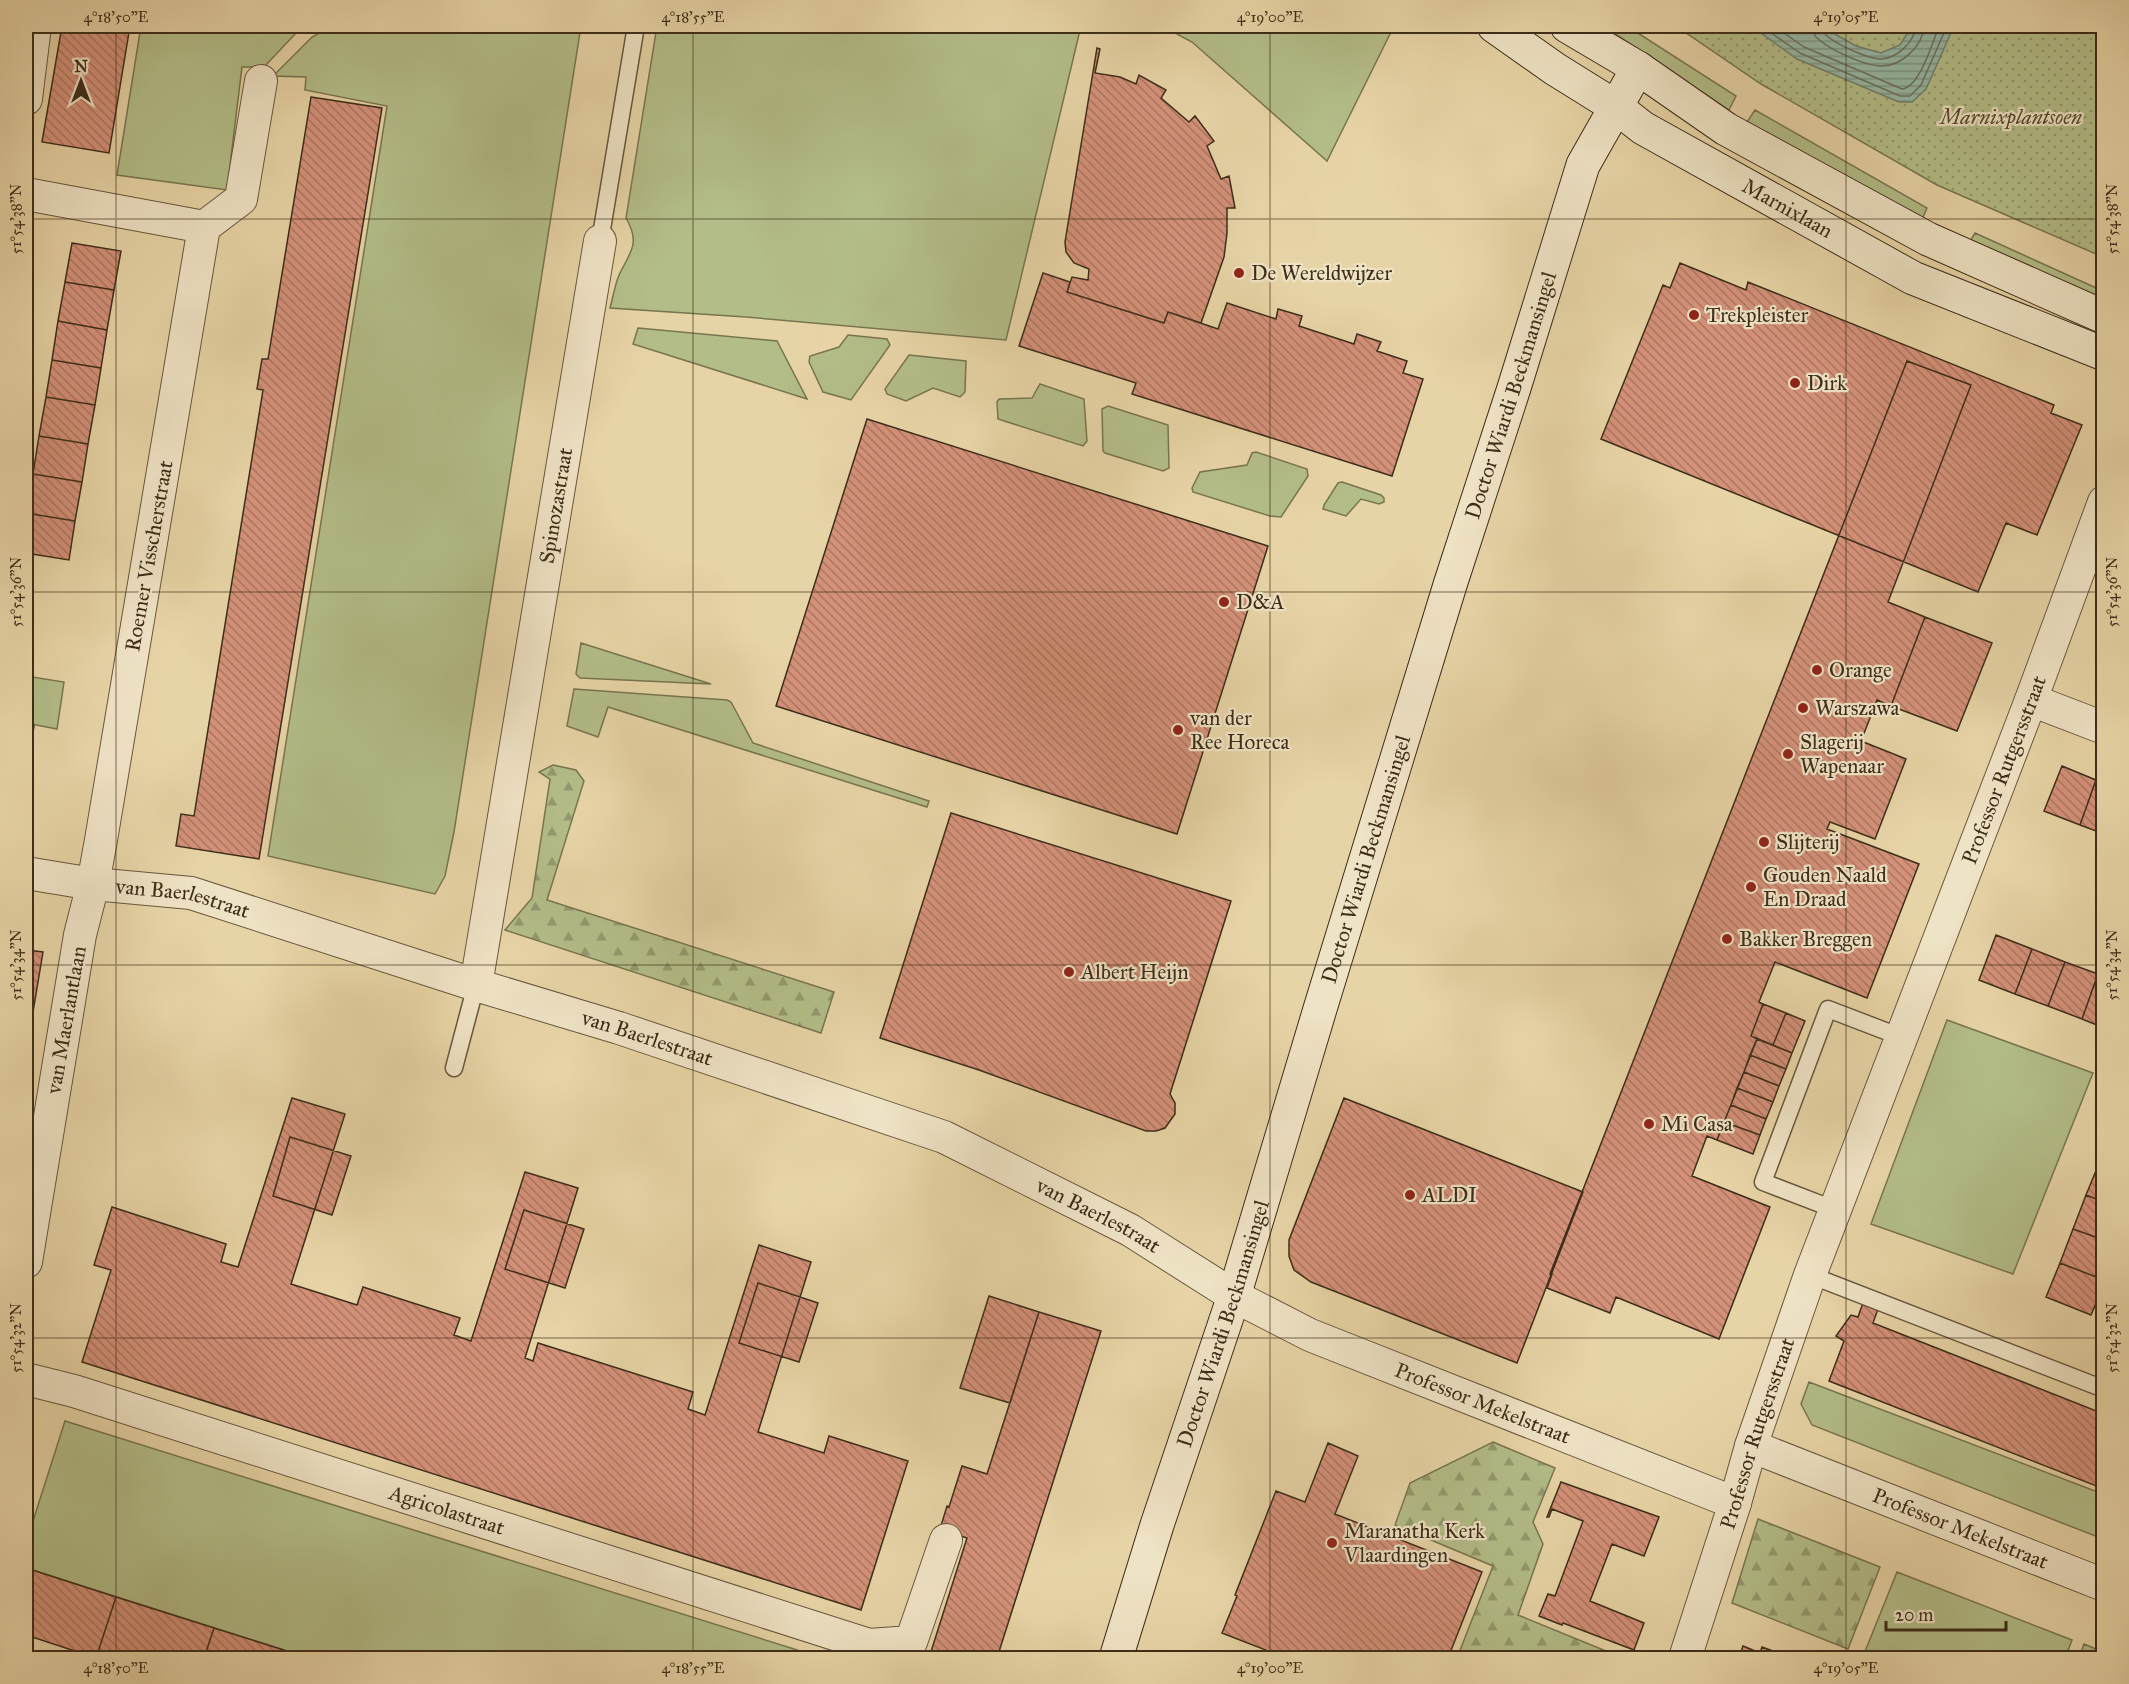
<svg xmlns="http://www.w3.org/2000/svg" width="2129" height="1684" viewBox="0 0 2129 1684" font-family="'IM FELL Great Primer',serif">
<defs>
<pattern id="forest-firs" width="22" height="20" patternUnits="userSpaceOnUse" patternTransform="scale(1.5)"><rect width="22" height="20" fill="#b3bd88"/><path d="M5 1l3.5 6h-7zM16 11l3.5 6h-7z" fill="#939a6e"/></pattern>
<pattern id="park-dots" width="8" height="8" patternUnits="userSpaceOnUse" patternTransform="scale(1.5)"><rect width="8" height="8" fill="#b3bd88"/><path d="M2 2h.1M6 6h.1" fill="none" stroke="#939a6e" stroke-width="1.8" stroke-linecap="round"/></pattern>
<pattern id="water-rules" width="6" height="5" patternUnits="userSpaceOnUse" patternTransform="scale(1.5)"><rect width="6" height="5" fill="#97b8a7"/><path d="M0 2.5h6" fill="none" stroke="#7c9687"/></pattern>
<pattern id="building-back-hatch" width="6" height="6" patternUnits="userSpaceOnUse" patternTransform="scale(1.5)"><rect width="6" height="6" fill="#d49179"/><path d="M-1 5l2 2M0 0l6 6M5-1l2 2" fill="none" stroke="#ad7762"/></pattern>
</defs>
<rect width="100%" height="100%" fill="#e7d4a6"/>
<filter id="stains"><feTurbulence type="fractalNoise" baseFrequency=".00333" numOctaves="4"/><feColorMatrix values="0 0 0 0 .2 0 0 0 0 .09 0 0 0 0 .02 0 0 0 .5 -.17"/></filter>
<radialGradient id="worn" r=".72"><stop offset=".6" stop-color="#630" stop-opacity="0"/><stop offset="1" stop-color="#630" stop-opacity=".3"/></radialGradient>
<path fill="#b3bd88" stroke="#787550" stroke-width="1.5" d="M141,26h167l-12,7 -32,34h-22l-15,123 -110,-15z
M331,26h250l-127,806 -9,44 -10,18 -167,-38 119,-750 -82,-16 1,-13 -33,-1 39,-39z
M657,26h424l-75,314 -260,-23 -136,-9c3,-11 5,-23 9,-33 11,-23 22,-31 7,-57z
M1162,26h222l7,6 -64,129 -135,-119z
M1604,26h23l109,70 -7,14z
M1755,110l172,98 -6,14 -174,-100z
M1975,233l128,58v11l-134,-59z
M638,328l139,13 30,58 -174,-55z
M848,335l39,4 3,6 -39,55 -28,-8 -14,-30 1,-6 29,-9z
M909,355l57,6 -1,31 -5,5 -27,-9 -27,13 -19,-7 -2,-5z
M1040,384l44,15 3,42 -4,5 -85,-27 -1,-17 2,-3 33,-1z
M1108,406l60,19 1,43 -6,3 -58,-18 -2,-2 -1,-42z
M1256,452l51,17 1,7 -27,41 -11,-1 -77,-24 -1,-4 8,-16 47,-7 5,-12z
M1342,482l39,13 3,3v4l-5,2 -18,-5 -15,17 -23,-7 1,-4 14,-22z
M581,643l130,41 -131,-6 -4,-4z
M26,676l38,6 -7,47 -31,-6z
M574,689l153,11 4,2 22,41 176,58 -2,6 -319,-100 -10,30 -31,-11z
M1947,1020l146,53 -80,201 -142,-50z
M1809,1382l294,112v45l-291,-114 -11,-21z
M65,1421l758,237h-514l-283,-90v-25z
M1897,1572l175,68 -7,18h-189l-12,-4z
M2084,1644l19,8v6h-24z"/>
<path fill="url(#forest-firs)" stroke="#787550" stroke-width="1.5" d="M553,765l23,5 8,11 -37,119 287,92 -13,41 -316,-103 27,-32 18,-119 -11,-7z
M1493,1442l62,26 -22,54 10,22 -25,71 105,43h-166l36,-92 -98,-41 15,-42z
M1758,1519l122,48 -32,82 -116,-46z"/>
<path fill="url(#park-dots)" stroke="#787550" stroke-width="1.5" d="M1676,26h427v231l-166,-72 -176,-101z"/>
<path fill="url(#water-rules)" stroke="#73806e" stroke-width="1.5" d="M1751,26h70l35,20 25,7 19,-8 12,-19h42l-28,63 -14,13h-13l-102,-43z"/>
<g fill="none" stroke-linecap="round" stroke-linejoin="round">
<path stroke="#6a7260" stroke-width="1.5" d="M1761,26l39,27 100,43h10l11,-11 26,-59
M1774,26l30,21 98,42c18,-2 31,-48 37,-63
M1812,26c1,5 1,8 5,12 13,12 46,27 63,28 21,1 43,-20 44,-40
M1820,26c1,13 47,33 61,33 17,-1 33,-17 35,-33"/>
</g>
<path fill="url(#building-back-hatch)" stroke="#3d2d19" stroke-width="1.5" d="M62,26h68l-21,127 -67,-11z
M1097,48l3,1 -5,24 25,4 16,7 3,-9 27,15 -5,8 28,24 6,-6 19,25 -7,5 14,33 8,-3 6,32h-8v25l-3,24 -23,66 -33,-11 -4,11 -97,-31 5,-15 16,3 1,-11 -15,-6 -8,-11 -1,-10z
M311,97l71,11 -123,751 -83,-13 5,-32 13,2 69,-426 -6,-1 5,-30h6z
M72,243l49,8 -7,39 -49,-8z
M1680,263l66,27 2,-8 306,123 -3,8 31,12 -45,110 -31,-12 -28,69 -377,-153 62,-154 7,3z
M1043,273l27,9 -3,10 97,31 4,-11 50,17 9,-26 49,16 2,-10 24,7 -3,10 55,18 3,-10 24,8 -4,9 30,10 -4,12 20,6 -31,97 -260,-82 4,-11 -117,-37z
M65,282l49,8 -7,40 -49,-9z
M58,321l49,9 -6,38 -49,-8z
M52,360l49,8 -6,37 -49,-8z
M1907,361l64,24 -83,217 37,15 -34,89 -14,-6 -16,41 45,18 -31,80 -45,-17 -3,7 92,35 -52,134 -92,-36 -16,40 4,2 -12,32 6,3 -40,101 -10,-4 -15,40 78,31 -51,132 -103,-42 -6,16 -63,-25 5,-14h-2z
M46,397l49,8 -7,39 -49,-8z
M867,419l401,127 -91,288 -401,-128z
M39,436l49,8 -6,38 -49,-8z
M33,474l49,8 -7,39 -49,-8z
M26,513l49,8 -6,39 -43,-7z
M1925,617l67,26 -35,88 -66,-25z
M26,725l8,1 -8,51z
M2062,766l34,14 -16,45 -36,-14z
M2096,780l8,2v52l-24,-9z
M951,813l280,88 -61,193 5,9v11l-10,14 -9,3h-10l-167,-61 -99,-32z
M1996,935l36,14 -17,45 -36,-14z
M2032,949l33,13 -17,44 -33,-12z
M26,950l17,2 -10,60 -7,-1z
M2065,962l33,12 -16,45 -34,-13z
M2098,974l6,2v52l-22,-9z
M1763,1004l23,9 -13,32 -22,-9z
M1786,1013l19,8 -13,32 -19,-8z
M1757,1039l35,14 -6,16 -36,-14z
M1750,1055l36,14 -7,17 -35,-14z
M1744,1072l35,14 -6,16 -36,-14z
M1737,1088l36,14 -7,17 -35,-14z
M292,1098l53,16 -54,170 66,21 6,-18 97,31 -6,17 17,6 54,-169 53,16 -53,170 8,3 5,-18 155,49 -5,17 17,6 54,-170 52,17 -53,170 66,21 5,-17 79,25 -47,149 -779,-248 29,-92 -17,-5 18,-58 114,37 -5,18 17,5z
M1344,1098l239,94 -66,171 -206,-81 -17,-12 -5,-14v-16z
M1731,1105l35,14 -6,16 -36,-13z
M1724,1122l36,13 -7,19 -36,-14z
M290,1137l61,19 -19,59 -59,-19z
M2100,1161l4,1v40l-18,-7z
M2086,1195l18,7v38l-31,-11z
M524,1210l60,19 -19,59 -60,-19z
M2073,1229l31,11v40l-44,-17z
M2060,1263l44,17v4l-13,31 -45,-18z
M758,1283l60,20 -19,59 -60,-19z
M989,1296l50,16 -29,91 -50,-15z
M1863,1303l15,6 -5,14 231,91v75l-275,-108 15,-40 -8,-5 15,-21 7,2z
M1039,1312l62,19 -104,327h-68l38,-120 -27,-9 7,-23 2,1 13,-41 25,8z
M1328,1443l30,13 -23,58 147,58 -34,86h-162l-64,-25 15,-37 -2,-1 41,-104 29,11z
M1561,1482l98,35 -15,39 -32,-12 -22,57 54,22 -10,27 -71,-27 -1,2 -23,-9 9,-22 7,2 28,-75 -31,-12 -3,8h-2z
M26,1568l90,29 -20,61 -70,-23z
M116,1597l98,31 -10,30h-108z
M214,1628l95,30h-105z
M1743,1646l17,7 2,-6 30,11h-53z
M728,1654l15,4h-16z"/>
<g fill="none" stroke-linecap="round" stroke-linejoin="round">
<g stroke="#68573c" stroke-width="19">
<path id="lane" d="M600,241l36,-215
M454,1068l22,-83
M1836,1210l-73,-28 65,-173 73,28
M1810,1275l294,114"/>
</g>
<g stroke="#68573c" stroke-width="34">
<g id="street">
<path d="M26,99l9,-73"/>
<path d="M26,194l178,33 -103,613 -8,44 -13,51 -54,327"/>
<path d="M204,227l37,-28 20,-118"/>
<path d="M2031,700l73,28"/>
<path id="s1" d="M26,873l67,11 98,9 285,92 143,43 325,109 186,93 104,66 76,39 425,168"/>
<path id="s2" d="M476,985l124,-744"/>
<path id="s3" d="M26,1379l48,12 795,254 42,-3 35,-102"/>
<path id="s4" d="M1751,1446l353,139"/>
<path id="s5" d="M1685,1658l50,-155 16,-57 59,-171 221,-575 73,-198"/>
</g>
</g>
<g stroke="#3d2d19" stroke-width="35">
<g id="secondary">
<path id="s6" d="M1494,26l61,43 61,38 27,21 270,150 191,76"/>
<path d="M1567,26l71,42 88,61 202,110 176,78"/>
<path id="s7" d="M1116,1658l41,-133 77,-229 86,-287 130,-424 64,-197 69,-223 55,-97"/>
</g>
</g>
<use href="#lane" stroke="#efe3c5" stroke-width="16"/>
<use href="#street" stroke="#efe3c5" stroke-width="32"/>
<use href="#secondary" stroke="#efe3c5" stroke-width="33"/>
</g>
<path fill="none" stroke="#3d2d19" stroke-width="1.5" stroke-opacity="0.45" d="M116,26v1632M693,26v1632M1270,26v1632M1846,26v1632M26,219h2078M26,592h2078M26,965h2078M26,1338h2078"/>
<g fill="#8f2418" stroke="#efe3c5" stroke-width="2">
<circle cx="1239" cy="273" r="6"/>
<circle cx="1694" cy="315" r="6"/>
<circle cx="1795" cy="383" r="6"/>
<circle cx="1224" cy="602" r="6"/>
<circle cx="1817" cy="670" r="6"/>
<circle cx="1803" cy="708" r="6"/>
<circle cx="1178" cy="730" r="6"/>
<circle cx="1788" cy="754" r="6"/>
<circle cx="1764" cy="842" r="6"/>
<circle cx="1751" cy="887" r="6"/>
<circle cx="1727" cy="939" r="6"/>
<circle cx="1069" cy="972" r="6"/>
<circle cx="1649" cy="1124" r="6"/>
<circle cx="1410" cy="1195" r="6"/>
<circle cx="1332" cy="1543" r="6"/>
</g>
<g text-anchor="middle" stroke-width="4.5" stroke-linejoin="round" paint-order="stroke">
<g font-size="21" font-style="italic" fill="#554a2f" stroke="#efe3c5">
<text x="2011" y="124">Marnixplantsoen</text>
</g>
<g font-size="21" fill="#3d2d19" stroke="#efe3c5">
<text dy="7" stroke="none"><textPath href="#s6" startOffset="346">Marnixlaan</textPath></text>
<text dy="7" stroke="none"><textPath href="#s7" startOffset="1323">Doctor Wiardi Beckmansingel</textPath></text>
<text dy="7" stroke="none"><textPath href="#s2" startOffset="486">Spinozastraat</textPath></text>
<text transform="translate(149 556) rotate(-80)" y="7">Roemer Visscherstraat</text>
<text dy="7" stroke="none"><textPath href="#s5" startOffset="944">Professor Rutgersstraat</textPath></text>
<text dy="7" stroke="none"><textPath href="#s7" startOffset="837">Doctor Wiardi Beckmansingel</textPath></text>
<text dy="7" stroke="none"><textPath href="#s1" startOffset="159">van Baerlestraat</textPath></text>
<text transform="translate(66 1020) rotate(-80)" y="7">van Maerlantlaan</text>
<text dy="7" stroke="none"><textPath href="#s1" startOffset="645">van Baerlestraat</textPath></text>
<text dy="7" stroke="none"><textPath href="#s1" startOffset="1131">van Baerlestraat</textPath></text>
<text dy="7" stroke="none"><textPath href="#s7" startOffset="351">Doctor Wiardi Beckmansingel</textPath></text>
<text dy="7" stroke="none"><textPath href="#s1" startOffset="1560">Professor Mekelstraat</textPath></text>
<text dy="7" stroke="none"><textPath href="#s5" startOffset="236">Professor Rutgersstraat</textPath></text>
<text dy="7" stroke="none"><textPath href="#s3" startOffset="441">Agricolastraat</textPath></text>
<text dy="7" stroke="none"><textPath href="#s4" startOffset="225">Professor Mekelstraat</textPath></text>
</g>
<g font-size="21" fill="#3d2d19" stroke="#efe3c5" text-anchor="start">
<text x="1251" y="280">De Wereldwijzer</text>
<text x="1706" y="322">Trekpleister</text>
<text x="1807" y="390">Dirk</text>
<text x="1236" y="609">D&amp;A</text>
<text x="1829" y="677">Orange</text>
<text x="1815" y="715">Warszawa</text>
<text x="1190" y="725">van der<tspan x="1190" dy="24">Ree Horeca</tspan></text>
<text x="1800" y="749">Slagerij<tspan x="1800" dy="24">Wapenaar</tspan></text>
<text x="1776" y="849">Slijterij</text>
<text x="1763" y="882">Gouden Naald<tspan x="1763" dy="24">En Draad</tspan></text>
<text x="1739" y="946">Bakker Breggen</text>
<text x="1081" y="979">Albert Heijn</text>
<text x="1661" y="1131">Mi Casa</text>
<text x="1422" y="1202">ALDI</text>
<text x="1344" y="1538">Maranatha Kerk<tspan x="1344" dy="24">Vlaardingen</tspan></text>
</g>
</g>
<rect width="2129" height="1684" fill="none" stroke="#e7d4a6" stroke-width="66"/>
<g transform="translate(81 81)" stroke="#efe3c5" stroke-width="4.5" paint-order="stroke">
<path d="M0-4.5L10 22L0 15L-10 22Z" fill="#3d2d19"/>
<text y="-9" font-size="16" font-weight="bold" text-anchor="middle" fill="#3d2d19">N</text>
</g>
<path d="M1886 1621v9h120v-9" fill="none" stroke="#3d2d19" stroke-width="3"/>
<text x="1895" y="1621" font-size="18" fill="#3d2d19" stroke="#efe3c5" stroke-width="4.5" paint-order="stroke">20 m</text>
<rect x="33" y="33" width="2063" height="1618" fill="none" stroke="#3d2d19" stroke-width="2"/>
<g font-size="15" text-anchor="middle" fill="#3d2d19">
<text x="116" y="22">4°18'50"E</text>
<text x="693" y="22">4°18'55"E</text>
<text x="1270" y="22">4°19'00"E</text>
<text x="1846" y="22">4°19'05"E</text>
<text transform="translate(16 219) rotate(-90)" y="5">51°54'38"N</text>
<text transform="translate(2112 219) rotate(-90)" y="5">51°54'38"N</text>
<text transform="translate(16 592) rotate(-90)" y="5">51°54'36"N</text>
<text transform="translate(2112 592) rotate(-90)" y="5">51°54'36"N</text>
<text transform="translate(16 965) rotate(-90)" y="5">51°54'34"N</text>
<text transform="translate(2112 965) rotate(-90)" y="5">51°54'34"N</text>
<text transform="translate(16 1338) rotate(-90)" y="5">51°54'32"N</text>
<text transform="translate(2112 1338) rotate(-90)" y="5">51°54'32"N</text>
<text x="116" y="1673">4°18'50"E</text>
<text x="693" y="1673">4°18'55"E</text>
<text x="1270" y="1673">4°19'00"E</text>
<text x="1846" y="1673">4°19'05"E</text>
</g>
<rect width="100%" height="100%" filter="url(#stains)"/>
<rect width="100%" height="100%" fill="url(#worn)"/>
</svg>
